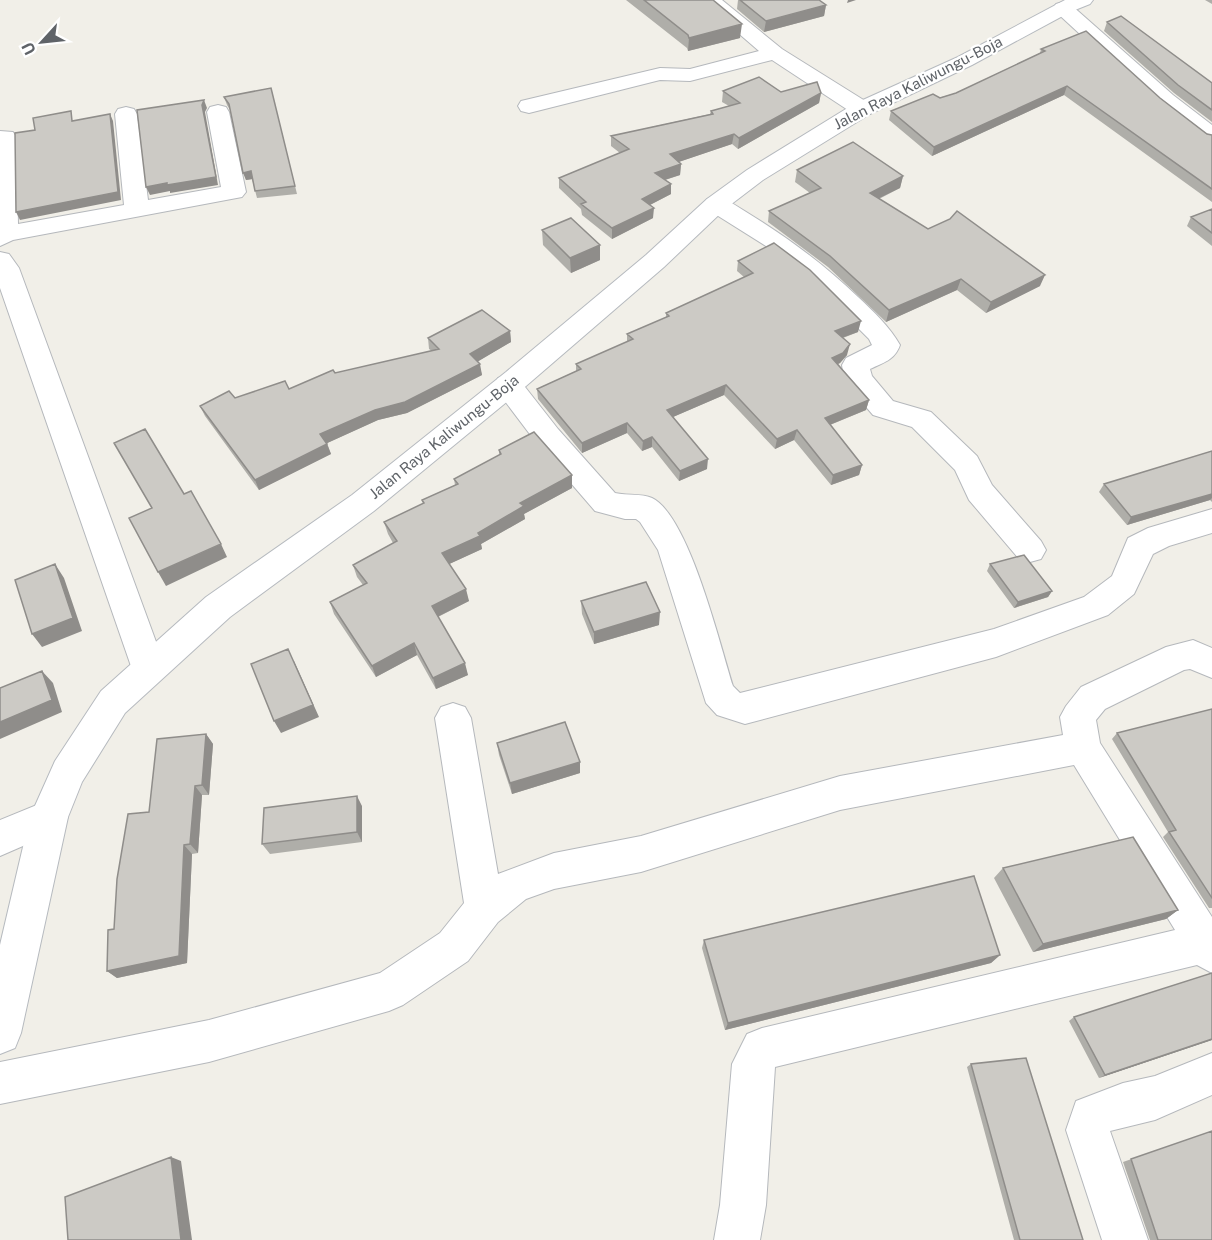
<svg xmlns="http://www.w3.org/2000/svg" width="1212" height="1240" viewBox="0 0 1212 1240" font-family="'Public Sans',sans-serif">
<rect width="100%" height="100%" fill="#f1efe8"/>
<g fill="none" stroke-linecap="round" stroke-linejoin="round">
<g stroke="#b5b8bc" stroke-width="2">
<path id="street" d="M700,0h22l60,49 88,55 3,5 -3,5 -8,2 -8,-2 -82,-54 -82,21 -30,-1 -131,33 -8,-2 -3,-5 3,-5 139,-33 30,1 69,-18z
M1063,2l7,2 103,91 39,30v18l-8,-2 -47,-36 -101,-93 -3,-4 3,-4z
M218,105l8,2 3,5 17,80 -4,5 -229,43 -13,6v-115l13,1 3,5 2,87 106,-19 -9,-91 3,-5 8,-2 8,2 3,5 11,86 73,-13 -14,-75 3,-5z
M716,197l9,2c50,30 90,57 133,98 16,15 31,29 42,48 -5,15 -17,18 -30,24l2,7 21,25 38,11 46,44 15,29 49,56 5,9 -5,9 -11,3 -11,-3 -50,-59 -14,-30 -43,-43 -39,-12 -25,-29 -4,-7 -2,-14 4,-7 26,-13 -3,-6 -60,-60 -40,-31 -62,-39 -3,-5 3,-5z
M0,252l9,2 10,14 147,401 -5,10 -12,5 -12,-5 -5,-10 -132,-381z
M508,375l10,3 40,51 57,64c12,3 26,0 37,5 37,18 68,147 81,188l7,7 254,-64 90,-32 28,-21 16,-38 20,-10 64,-19v24l-43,13 -16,8 -19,40 -26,21 -112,42 -251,67 -28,-9 -11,-12 -48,-153 -18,-28 -4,-3h-11l-30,-8 -57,-66 -40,-53 -4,-7 4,-7z
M1193,640l19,8v30l-22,-9 -6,1 -79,39 -9,11 4,23 112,174v56l-15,-8 -422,102 -9,138 -6,35h-46l6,-35 12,-141 15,-30 15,-6 413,-98 -101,-165 -234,45 -199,62 -87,17 -28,10 -28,23 -30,39 -65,44 -14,6 -180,51 -209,42v-42l209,-42 171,-47 60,-40 24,-30 -29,-185 6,-11 12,-4 12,4 6,11 27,156 56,-21 87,-17 199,-60 223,-41 -3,-18 6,-11 15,-19 85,-40z
M49,800l13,5 6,12 -6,12 -62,27v-36z
M1212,1053v42l-57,25 -45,11 38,109h-46l-36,-110 10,-29 47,-18 32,-7z"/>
</g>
<g stroke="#b6babf" stroke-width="2">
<path id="secondary" d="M1065,0h28l-3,4 -20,8 -98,53 -102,49 -107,66 -38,29 -61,58 -138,119 -152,125 -144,106 -105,96 -43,69 -14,35 -47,216 -6,15 -15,6v-109l30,-128 25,-56 46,-70 105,-94 146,-102 154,-123 140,-117 61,-56 40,-29 107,-66 104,-47z"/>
</g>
<use href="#street" fill="#fff" fill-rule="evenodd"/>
<use href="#secondary" fill="#fff" fill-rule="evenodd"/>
</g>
<path fill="#afaea9" d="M626,0h87l27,38 -52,13 -1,-3z
M738,0h81l7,5 -2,11 -60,16 -27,-23z
M1205,0h7v4z
M1107,22l105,61v39l-38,-29 -70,-62z
M1041,49l119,49 47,36 5,1v67l-148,-107 -132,61 -43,-36 2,-9 65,-18 84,-40z
M271,88l26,106 -40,4 -5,-19 -6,1 -16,-70 -3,-5 -3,-8z
M723,91l98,2 -2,10 -81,46 -6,-5 -54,18 3,2 -1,11 -15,5 6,14 -21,11 3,13 -41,21 -30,-24 -1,-6 -22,-21v-10l61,-25 -9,-7v-10l99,-22 1,-3 18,-5 -7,-4z
M797,170l106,6 -3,12 -21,11 49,30 112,57 -54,27 -29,-23 -71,32 -58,-55 -60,-45 1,-11 41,-18 -15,-11z
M1212,209v37l-25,-20 4,-9z
M542,230l58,30 -29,13 -28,-28z
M738,261l120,71 -15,6 4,17 -7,8 -2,1 31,36 -3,10 -36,15 32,40 -3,10 -28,10 -37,-45 -19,9 -51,-54 -51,22 34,52 -28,12 -27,-34 -10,4 -15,-18 -45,20 -44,-54 -1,-10 39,-18v-7l51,-22v-8l39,-16v-5l78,-36 -7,-6z
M510,331l1,11 -33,19 4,14 -75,38 -29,7 -51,23 4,11 -72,36 -54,-74 -5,-10 35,-8 54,-9 46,-16 97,-22 -3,-2 -1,-11z
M499,450l73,38 -48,26 1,5 -44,25 1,5 -33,15 20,37 -31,16 30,58 -32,14 -19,-34 -41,22 -42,-63 -4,-12 33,-17 -6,-8 -4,-12 40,-22 -5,-9 -4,-12 39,-18 -1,-4 33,-15 -1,-6 45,-24z
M1212,451v51l-2,-2 -83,25 -28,-33 5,-8z
M990,564l62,27 -4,6 -34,11 -27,-37z
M581,601l78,24 -65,19 -12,-30z
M1212,709v199h-3l-46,-71 5,-5 -56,-93 5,-6z
M206,734l7,10 -4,51h-7l-4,58 -6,1 -5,109 -70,15 -10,-7 42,-159z
M497,743l83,19v11l-68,21 -13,-39z
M362,806v36l-92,12 -8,-10z
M1003,868l175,42 -12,9 -133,33 -39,-74z
M704,940l296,15 -9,8 -266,67 -23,-82z
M1212,973v67l-113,38 -30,-57 5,-4z
M971,1064l112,176h-69l-47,-173z
M1212,1131v109h-62l-27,-78z"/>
<path fill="#8f8d8a" d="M848,0h8l-9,3z
M826,5l-2,11 -60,16 2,-11z
M742,24l-2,14 -52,13 1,-13z
M1067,86l-3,9 -132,61 2,-9z
M821,93l-2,10 -81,46 1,-11z
M204,100l3,8 -2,4 13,73 -48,8v-2l-20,4 -4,-8 21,-4z
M110,114l3,7 8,79 -101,20 -4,-8z
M734,134l-2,10 -62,21v-11z
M681,164l-1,11 -25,8v-10z
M251,171l2,8 -7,1 -3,-7z
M903,176l-3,12 -33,16 3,-11z
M671,184v10l-29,15v-10z
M654,208l-1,10 -41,21v-11z
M600,245v15l-29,13 -1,-15z
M1045,275l-5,11 -54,27 5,-11z
M961,279l-4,11 -71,32 3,-12z
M861,321l-3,11 -25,9 2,-10z
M510,331l1,11 -39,23 -2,-11z
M850,344l-3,11 -7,8 -11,5 3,-10z
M480,364l2,11 -75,38 -29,7 -55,25 -3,-11z
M726,385l-2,10 -58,25 1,-10z
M869,400l-3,10 -44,18 3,-10z
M627,423v10l-45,20v-10z
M797,430l-3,10 -19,9 2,-10z
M652,437v10l-10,4 1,-10z
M327,444l4,10 -72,36 -4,-10z
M708,459l-1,10 -28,12 1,-10z
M862,465l-3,10 -28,10 2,-10z
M572,475v13l-48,26 1,5 -44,25 1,5 -37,17 -3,-13 36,-20 42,-30z
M1212,494v4l-2,2 -83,25 4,-8z
M221,544l6,13 -61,29 -8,-14z
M55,564l9,14 18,53 -40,16 -10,-13z
M466,589l3,12 -34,17 -3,-12z
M1052,591l-4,6 -34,11 4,-6z
M660,612l-1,13 -65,19v-12z
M414,643l3,12 -41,22 -4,-11z
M294,661l25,56 -38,16 -7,-12z
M465,663l3,12 -32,14 -3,-11z
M42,671l11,12 9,29 -62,27v-17z
M206,734l7,10 -4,51 -7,-10z
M580,762v11l-68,21 -2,-11z
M195,786l7,9 -4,58 -8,-9z
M357,796l5,10v36l-5,-10z
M184,845l8,9 -5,109 -70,15 -10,-7z
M1178,910l-12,9 -133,33 10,-8z
M1000,955l-9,8 -266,67 3,-7z
M1212,1039v1l-113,38 6,-3z
M171,1157l10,4 11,79h-11z"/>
<path fill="#cccac5" stroke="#8f8d8a" stroke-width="1.5" d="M644,0h69l29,24 -53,14 -1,-3z
M740,0h79l7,5 -60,16z
M1121,16l91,67v27l-34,-25 -71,-63z
M1086,31l74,67 47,36 5,1v54l-145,-103 -133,61 -43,-36 42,-17 7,4 16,-5 89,-42 -4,-2z
M759,77l22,15 36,-10 4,11 -82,45 -5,-4 -64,20 11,10 -26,9 16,11 -29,15 12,9 -42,20 -31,-24 5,-2 -27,-24 70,-29 -18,-13 102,-22 -2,-3 29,-8 -17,-12z
M271,88l24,98 -40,5 -4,-20 -8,2 -14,-69 -5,-7z
M204,100l-2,5 14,72 -49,8v-2l-21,4 -9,-77z
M71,111l1,10 38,-7 8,78 -102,20 -1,-79 20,-3 -2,-12z
M853,142l50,34 -33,17 58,36 22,-10 7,-8 88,64 -54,27 -30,-23 -72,31 -59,-54 -61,-45 52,-23 -24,-18z
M1212,209v24l-21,-16z
M571,218l29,27 -30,13 -28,-28z
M774,243l36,27 51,51 -26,10 15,13 -7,9 -11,5 37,42 -44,18 37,47 -29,10 -36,-45 -20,9 -51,-54 -59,25 41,49 -28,12 -28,-34 -9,4 -16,-18 -45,20 -45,-54 44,-20 -5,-5 57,-25 -6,-5 42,-18 -3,-3 87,-40 -15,-12z
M482,310l28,21 -40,23 10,10 -75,38 -30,8 -55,24 7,10 -72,36 -55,-74 29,-15 6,7 50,-17 4,8 44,-19 2,3 104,-24 -11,-11z
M145,429l39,65 7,-3 30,53 -63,28 -29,-54 23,-10 -38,-65z
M534,432l38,43 -52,28 4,3 -46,27 2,3 -38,17 24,36 -34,17 33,57 -32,15 -19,-35 -42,23 -42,-64 37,-19 -14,-18 44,-24 -13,-19 40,-19 -2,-3 36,-16 -4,-5 47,-25 -2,-4z
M1212,451v43l-81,23 -27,-33z
M1024,555l28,36 -34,11 -28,-38z
M55,564l18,54 -41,16 -17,-54z
M646,582l14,30 -66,20 -13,-31z
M288,649l25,56 -39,16 -23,-57z
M42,671l10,29 -52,22v-34z
M1212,709v189l-43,-66 7,-2 -59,-97z
M565,722l15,40 -70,21 -13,-40z
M206,734l-4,51 -7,1 -5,58 -6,1 -5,111 -72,15 1,-41 6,-1 3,-50 11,-65 21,-2 8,-73z
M357,796v36l-95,12 2,-36z
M1133,837l45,73 -135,34 -40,-76z
M974,876l26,79 -272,68 -24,-83z
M1212,973v66l-107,36 -31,-58z
M1026,1058l57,182h-63l-49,-176z
M1212,1131v109h-54l-27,-81z
M171,1157l10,83h-113l-3,-43z"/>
<g text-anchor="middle" stroke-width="4.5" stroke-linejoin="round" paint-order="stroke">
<g font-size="15" fill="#5f6368" stroke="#fff">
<text transform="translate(918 83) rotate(-27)" y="5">Jalan Raya Kaliwungu-Boja</text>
<text transform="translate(444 437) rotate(-39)" y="5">Jalan Raya Kaliwungu-Boja</text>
</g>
</g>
<g transform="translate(42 42) rotate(243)" stroke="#ffffff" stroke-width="4.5" paint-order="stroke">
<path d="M0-4.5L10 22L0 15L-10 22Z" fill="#5f6368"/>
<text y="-9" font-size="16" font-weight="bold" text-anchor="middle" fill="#5f6368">U</text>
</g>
</svg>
